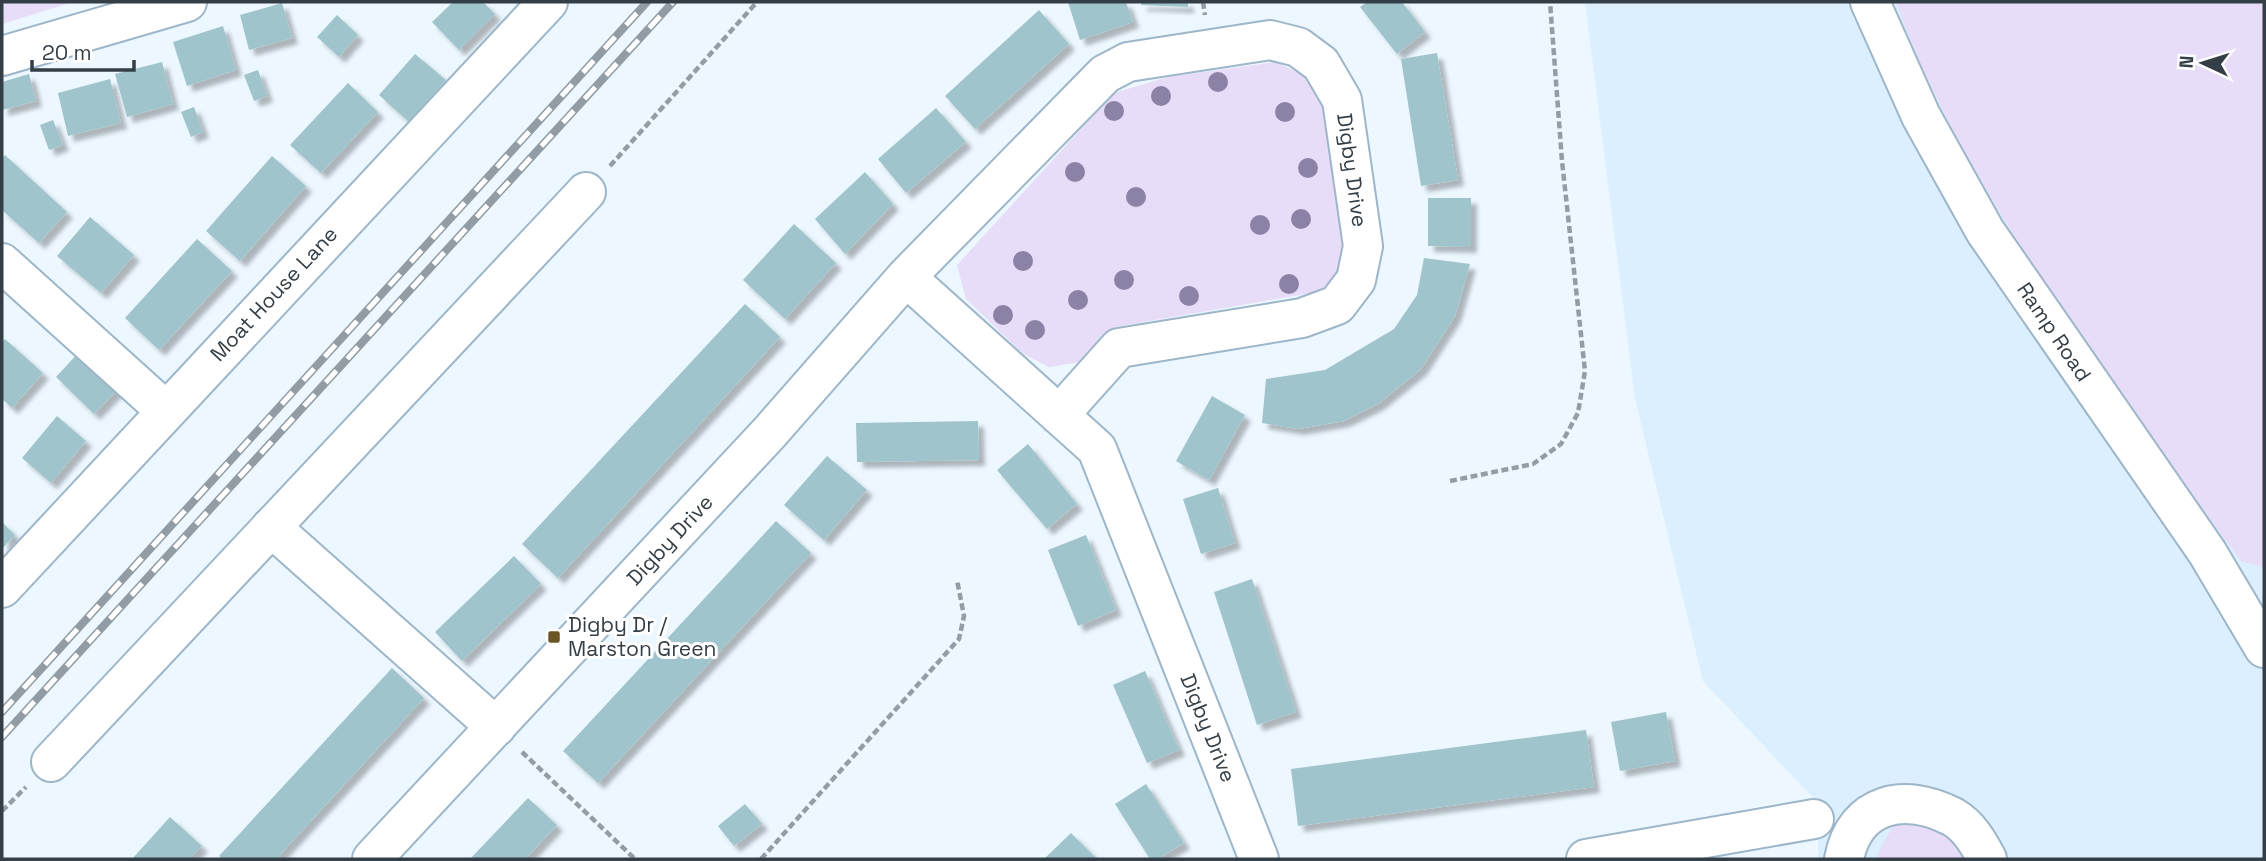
<svg xmlns="http://www.w3.org/2000/svg" width="2266" height="861" viewBox="0 0 2266 861" font-family="'Space Grotesk',sans-serif">
<defs>
<filter id="shadow"><feDropShadow dx="6" dy="6" stdDeviation="2" flood-color="#0004"/></filter>
</defs>
<rect width="100%" height="100%" fill="#ecf7ff"/>
<path fill="#dbeffe" d="M1585,2h679v857h-446v-56l-115,-122 -68,-283z"/>
<path fill="#e7ddf8" d="M2,2h71l-71,22z
M1896,2h368v565l-22,-5c-84,-113 -167,-226 -240,-346 -41,-69 -80,-139 -106,-214z
M1276,62l33,16 20,37 14,138 -7,25 -19,14 -202,35 -35,35 -31,5 -27,-14 -56,-54 -9,-34 157,-172 54,-16z
M1902,810l29,6 42,43h-95l1,-8z"/>
<path fill="#a0c4cb" filter="url(#shadow)" d="M453,2h30l12,12 -36,36 -27,-28z
M1068,2h58l7,20 -53,18z
M1141,2h47v5l-47,-2z
M1367,2h35l23,30 -28,22 -37,-47z
M282,3l10,35 -43,12 -9,-35z
M1039,10l30,34 -94,85 -30,-33z
M337,15l21,20 -19,22 -22,-20z
M223,26l13,44 -49,16 -14,-44z
M1437,53l21,127 -37,6 -20,-127z
M415,54l31,26 -37,42 -30,-27z
M162,62l11,42 -46,13 -12,-43z
M258,70l9,26 -13,5 -10,-26z
M29,74l7,27 -34,9v-28z
M110,79l11,44 -53,13 -10,-43z
M348,83l30,29 -57,61 -31,-28z
M194,107l9,25 -12,5 -10,-25z
M936,108l30,34 -60,51 -28,-34z
M53,120l10,25 -14,5 -9,-25z
M5,155l62,57 -28,31 -37,-33v-51z
M272,156l34,30 -66,75 -34,-30z
M865,172l28,32 -48,50 -30,-35z
M1428,198h43v49l-43,-1z
M90,217l44,38 -33,38 -44,-37z
M794,224l42,39 -51,56 -42,-39z
M197,239l35,32 -73,79 -34,-32z
M1424,258l46,6 -15,52 -34,53 -43,35 -34,17 -46,8 -36,-6 4,-44 59,-9 69,-41 23,-34z
M745,304l35,33 -222,241 -36,-34z
M5,339l38,34 -31,35 -10,-9v-57z
M80,351l39,37 -25,26 -38,-37z
M1212,396l33,19 -36,65 -33,-19z
M57,416l29,25 -35,42 -29,-25z
M978,421l1,39 -122,2 -1,-39z
M1028,444l49,60 -30,25 -50,-59z
M827,456l40,34 -43,50 -40,-35z
M1218,488l17,55 -34,11 -18,-55z
M776,521l35,32 -213,230 -35,-32z
M2,522l13,13 -13,14z
M1086,535l30,75 -38,16 -30,-76z
M514,556l27,28 -79,77 -27,-29z
M1252,579l44,133 -39,13 -43,-133z
M392,668l32,30 -148,161h-54l-3,-3z
M1145,671l34,79 -32,13 -34,-78z
M1666,712l9,49 -55,10 -9,-49z
M1586,730l8,57 -296,39 -7,-57z
M1146,784l38,59 -26,16h-8l-35,-55z
M528,798l29,27 -32,34h-55z
M745,804l17,20 -28,22 -16,-20z
M170,817l32,29 -13,13h-57z
M1071,833l26,26h-53z"/>
<g fill="none" stroke-linecap="round" stroke-linejoin="round">
<g stroke="#9db6c9" stroke-width="42">
<path id="minor" d="M1870,2l51,114 64,115 222,321 57,96
M2,56l185,-54
M2,263l163,147
M906,277l191,172 162,410
M271,527l225,200
M2,588l546,-586
M51,762l535,-570
M372,859l398,-427 136,-155 199,-203 23,-12 142,-22 28,7 23,17 21,36 21,146 -7,34 -19,25 -35,13 -183,30 -60,67
M1586,859l228,-40
M1844,859c11,-57 61,-67 109,-42 16,9 26,27 34,42"/>
</g>
<path stroke="#939da5" stroke-width="4.5" stroke-dasharray="7 3.5" stroke-linecap="butt" d="M1203,2l2,13
M610,166l147,-164
M1450,481l83,-17 28,-20 17,-31 7,-42 -23,-210 -12,-159
M522,752l113,107
M2,811l24,-24
M761,859l198,-220 5,-23 -7,-36"/>
<use href="#minor" stroke="#fff" stroke-width="38"/>
<g stroke="#929ca4" stroke-width="8">
<path id="rail" d="M2,712l645,-710
M2,737l671,-735"/>
</g>
<use href="#rail" stroke="#fff" stroke-width="5" stroke-dasharray="16" stroke-linecap="butt"/>
</g>
<g fill="#8c82a6">
<circle cx="1218" cy="82" r="10"/>
<circle cx="1161" cy="96" r="10"/>
<circle cx="1114" cy="111" r="10"/>
<circle cx="1285" cy="112" r="10"/>
<circle cx="1308" cy="168" r="10"/>
<circle cx="1075" cy="172" r="10"/>
<circle cx="1136" cy="197" r="10"/>
<circle cx="1301" cy="219" r="10"/>
<circle cx="1260" cy="225" r="10"/>
<circle cx="1023" cy="261" r="10"/>
<circle cx="1124" cy="280" r="10"/>
<circle cx="1289" cy="284" r="10"/>
<circle cx="1189" cy="296" r="10"/>
<circle cx="1078" cy="300" r="10"/>
<circle cx="1003" cy="315" r="10"/>
<circle cx="1035" cy="330" r="10"/>
</g>
<rect fill="#6a5524" stroke="#fff" stroke-width="2.5" x="547" y="630" width="14" height="14" rx="3.5"/>
<g text-anchor="middle" stroke-width="6" stroke-linejoin="round" paint-order="stroke">
<g font-size="21" fill="#343e46" stroke="#fff">
<text transform="translate(1352 170) rotate(82)" y="7">Digby Drive</text>
<text transform="translate(274 294) rotate(-47)" y="7">Moat House Lane</text>
<text transform="translate(2054 332) rotate(56)" y="7">Ramp Road</text>
<text transform="translate(670 540) rotate(-47)" y="7">Digby Drive</text>
<text transform="translate(1208 728) rotate(68)" y="7">Digby Drive</text>
</g>
<g font-size="21" fill="#343e46" stroke="#fff" text-anchor="start">
<text x="568" y="632">Digby Dr /<tspan x="568" dy="24">Marston Green</tspan></text>
</g>
</g>
<rect width="2266" height="861" fill="none" stroke="#343e46" stroke-width="7"/>
<g transform="translate(2203 63) rotate(274)" stroke="#ffffff" stroke-width="5" paint-order="stroke">
<path d="M0-5L12 26L0 18L-12 26Z" fill="#343e46"/>
<text y="-10" font-size="19" font-weight="bold" text-anchor="middle" fill="#343e46">N</text>
</g>
<path d="M32 60v10h102v-10" fill="none" stroke="#343e46" stroke-width="3.5"/>
<text x="42" y="60" font-size="21" fill="#343e46" stroke="#ffffff" stroke-width="5" paint-order="stroke">20 m</text>
</svg>
